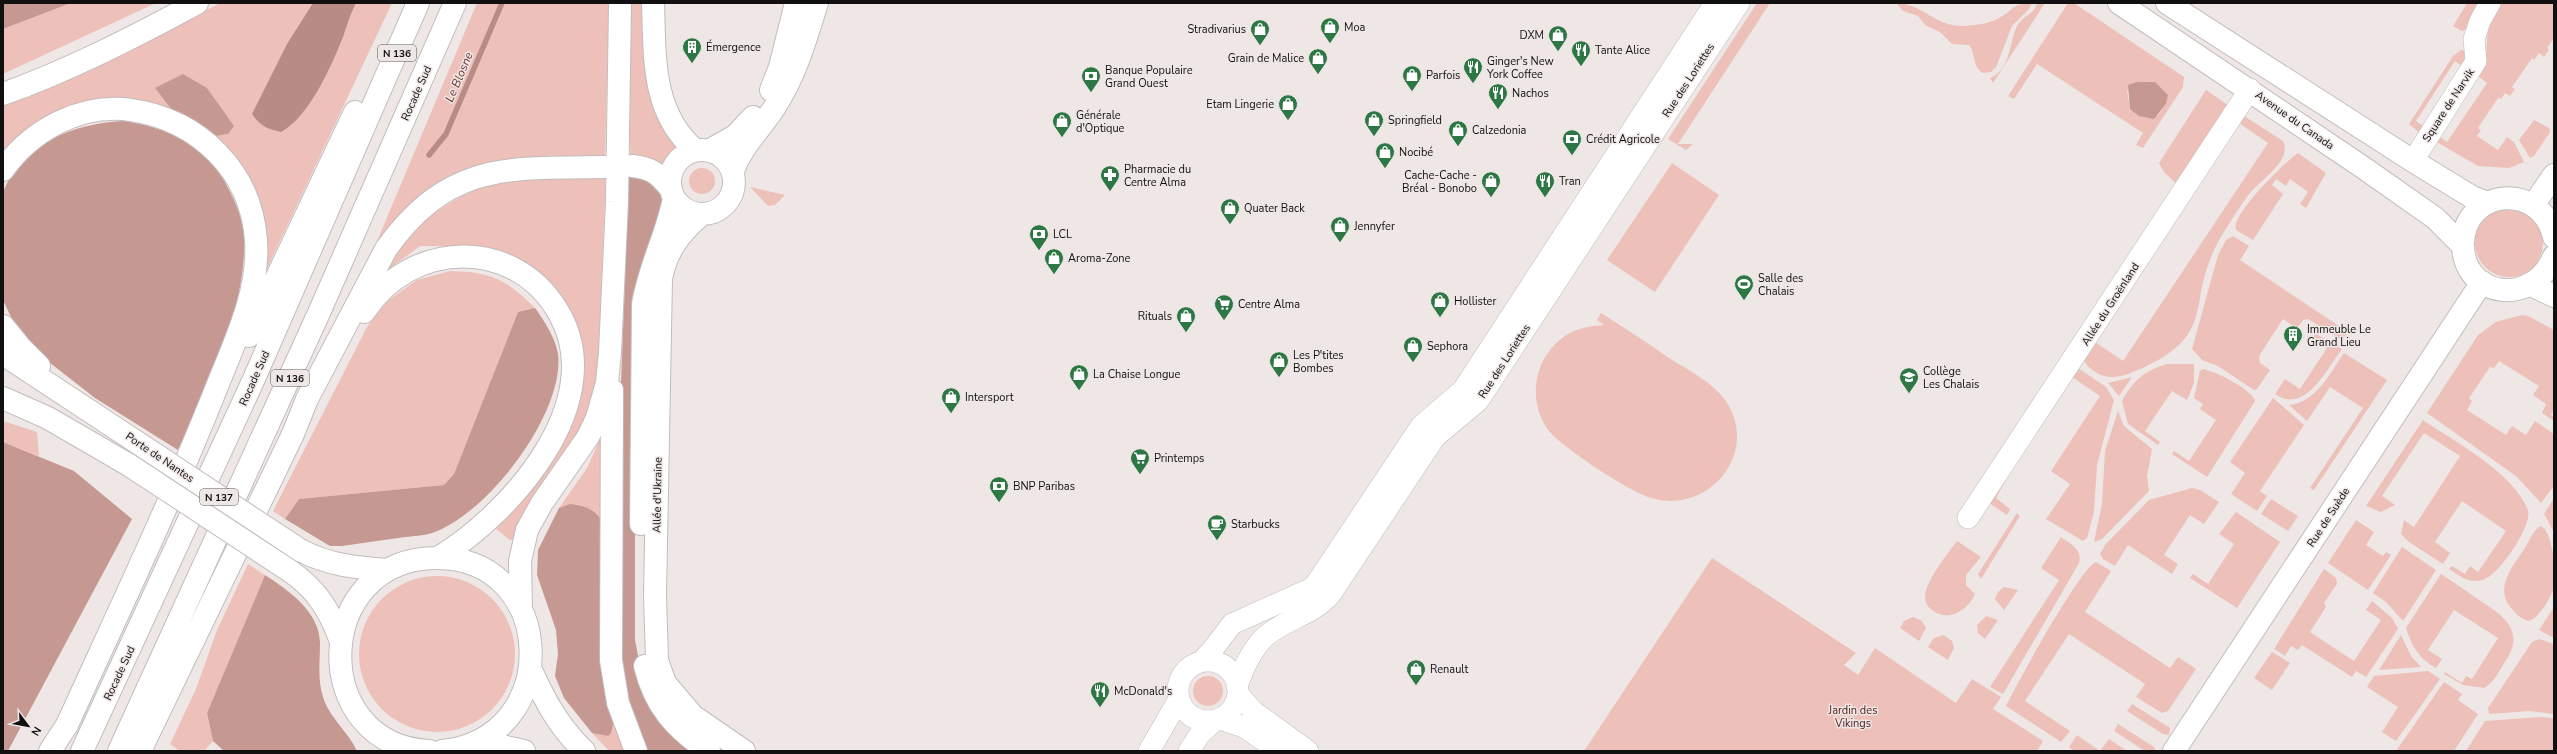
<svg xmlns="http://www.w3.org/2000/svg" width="2557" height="754" viewBox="0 0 2557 754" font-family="'Nunito Sans',sans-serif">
<rect width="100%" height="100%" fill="#eee7e6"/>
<path fill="#edc0b9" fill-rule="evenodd" d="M71,3h85l-153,71v-45z
M220,3h172l-128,272 -30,-116 -18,-23 12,-2 5,-8 -26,-38h-52l16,21 -56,-9 -112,54v-50c76,-27 146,-63 217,-101z
M477,3h132l-4,158 -111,2 -119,83z
M629,3h18l18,125 13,21 -10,10 -4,10 -33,-7 -3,-60z
M1757,3h13l-92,141h15l-7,6 -18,-11z
M1896,3c26,0 39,24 68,23 12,-1 23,-2 33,-7 17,-8 14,-16 35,-16l-3,6 -17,17 -16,41 -5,5 -8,1c-11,-6 -7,-20 -14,-28l-17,-1 -12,-12 -15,-7 -7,-9 -15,-5z
M2037,3h8l-52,80 -3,-5c21,-8 19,-36 27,-52 6,-11 17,-11 20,-23z
M2068,3h6l110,74 -1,10 -40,61 -7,-3 7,-12 -106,-69 -23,35 -6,-3zM2127,90l41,5 -2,9 -8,11 -28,-6z
M2464,3h19l-17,26 -4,2 -9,-5 13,-21z
M2496,3h58v35l-7,10 2,2 -5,7 -5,-4 -5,7 -2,-2 -20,29 3,2 -5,7 -5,-3 -4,6 -3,-1 -20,30 3,2 -4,6 21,14 9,-13 7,5 10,20 -15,6 -31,-2 -43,-25 2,-6 10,7 40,-59 -9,-7 8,-21 2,-30z
M2461,50l6,1 -1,18 -11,-8 -39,60 10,7 -4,7 -13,-11 44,-68z
M2206,90l26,18 -52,79 -16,-15 -5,-9z
M2241,114l42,27c10,20 -24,40 -34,53 -10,13 -18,27 -27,41 -10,17 -17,36 -21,56 -2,13 -4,27 -10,38 -12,23 -40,36 -63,45 -19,7 -35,2 -46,-16l10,-18 31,21 145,-218 -32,-22z
M2534,120l15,8 1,4 -16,24 -4,2 -11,-18z
M2298,153l28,20 -20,35 -6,-4 8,-12 -18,-13 -4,7 -10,-7 -4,6 11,9 -30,46 -17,-10c-6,-15 49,-68 62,-77z
M1672,163l47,32 -64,97 -48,-32z
M689 181a13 13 0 1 1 26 0a13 13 0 1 1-26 0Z
M606,173l-8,195 -6,34 -10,29 -66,108 -6,1 -14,-11 48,-55 19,-36 12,-35 -21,-111 -17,-21 -22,-13 -37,-12h-58l-38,28 34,-50 44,-27 34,-16z
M750,187l35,8 -10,10 -7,1z
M2475 243a34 34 0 1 1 68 0a34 34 0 1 1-68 0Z
M2233,236l16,10 -9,14 108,72 -6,8 -34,-21 -5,1 -6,8 -14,-9 -24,37 1,7 10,7 -13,19 -3,1 -36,-24 -16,-6 -10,-11 26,-94 8,-15z
M450,271c41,1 56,8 85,37l-17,4 -64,162 -10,11 -145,14 -14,20 -12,-8 94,-184 19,-25 31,-22z
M1601,313c24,15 48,31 71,47 18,11 40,22 53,40 39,56 -24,123 -84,94 -21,-9 -79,-47 -92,-63 -25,-33 -13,-81 23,-99 11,-5 21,-6 32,-7l-7,-5z
M2522,315l6,1 26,14v80l-3,5 3,2v4l-12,-8 4,-9 -13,-9 6,-9 -40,-25 -5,7 -4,-1 -21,31 3,3 -5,9 39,25 6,-9 14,9 9,-14 19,13v52l-13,17 -25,-27 -89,-63 51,-78 18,-13z
M2316,334l26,15c-16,21 -37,66 -67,45l10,-15 15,10 27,-41 -15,-10z
M2344,353l43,27 -73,110 -4,-2 53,-80 -33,-21 -23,34 -18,-16c28,-3 40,-31 55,-52z
M2167,364h27v19l-7,17 -15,-9 -27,40 15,11 -2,3 -30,-21 -6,-23c11,-20 23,-31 45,-37z
M2078,368l28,19 8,13 -17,65 -3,47 -7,26 -4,3 -37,-22 24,-35 -19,-13 49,-75 -31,-21z
M2203,369c12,2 50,21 52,32l-48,76 -35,-23 2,-3 15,10 27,-41 -16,-11 3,-5 -9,-6 6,-27z
M2132,377l-13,19 -11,-13z
M2273,398l31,27 -44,66 7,5 -10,15 -26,-17 14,-21 -15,-11z
M2118,411l6,15 28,23 -5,27 2,15 -47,48 -8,3 8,-38 3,-53z
M2423,420c32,22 90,52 105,90 5,15 -30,67 -46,70 -13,4 -22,-4 -33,-11l3,-3 13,8 5,-8 8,6 28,-41 -44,-30 -27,41 15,11 -7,11 -34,-22 -8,-8 3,-14 10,7 46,-71 -36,-23 -42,63 13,9 -14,7 -15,-6z
M3,421l34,11 2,24 -36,-14z
M603,432l2,94c-15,-18 -21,-27 -46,-18l28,-40z
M2009,474l-13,24 14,11 -3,6 -22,-15z
M2192,488l8,2 19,12 -15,22 -14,-9 -26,40 14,9 -6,10 -44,-29 -13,21 -12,-7 -3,-5 5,-9 44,-45z
M2554,498v34l-10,-18z
M2271,499l27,17 -10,15 -27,-17z
M2236,512l44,30 -43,66 -47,-30 3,-4 15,10 26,-40 -15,-10z
M2017,513l3,3 -39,63 -3,-5z
M2356,520l18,12 -8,13 17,11 3,-4 5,3 -23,35 -40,-27z
M2541,526c13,7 16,52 12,64 -3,9 -15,29 -24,31 -8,-2 -13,-7 -17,-12 -19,-21 1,-43 13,-61 4,-7 9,-19 16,-22z
M2061,537c9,7 22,12 18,26l-76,131 -13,-7 69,-107 -18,-12z
M1957,541l24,16 -15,18v10l9,9c-7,16 -27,29 -43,16 -4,-3 -7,-7 -7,-13 0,-15 23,-44 32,-56z
M2402,547l34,23 -33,51 -17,-19 -13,-9z
M1712,558l144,95 -12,12 14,10 17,-27 81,55 16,-24 29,18 -8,12 50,32 -6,10h-453z
M2096,562l15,9 -26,41 85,56 8,-11 18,12 -28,42 -6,2 -26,-16 9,-13 -76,-50 -44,67 45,30 -9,11 -55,-36c10,-21 75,-139 90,-144z
M248,564l17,11 -58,138 6,28 -9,10h-24l-10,-7 26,-55 21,-59z
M2324,569l12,9 1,6 -13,19 2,4 -16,25 44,29 27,-41 -15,-10 6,-9 20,17 6,11 -32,48 -10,-6 -4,6 -50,-32 -4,5 -7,-4 -6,10 -11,-7z
M2441,574c13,8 25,17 38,26 25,16 47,31 26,62 -6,9 -11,21 -21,26l-21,-3 -19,-11 1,-2 17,11 4,-7 6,3 26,-41 -44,-28 -26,40 14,9 -6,9c-16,-8 -25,-23 -30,-40z
M359 654a78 78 0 1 1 156 0a78 78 0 1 1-156 0Z
M2004,587l14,3 -14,20 -9,-11 3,-7z
M2554,607v30h-2l-13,-7z
M1986,616l12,4 -13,19 -7,-6 -1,-8z
M1913,617l9,4 4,7 -7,13 -19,-13 4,-7z
M1944,635l8,6 2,7 -6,12 -20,-13 6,-9z
M2401,635l10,21 10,11 -42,3z
M2539,639l15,5v70l-25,-3 -40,3 -1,-6 44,-66z
M2272,652l18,11 -18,27 -18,-12z
M2428,671l12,8 -44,62 -14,-9 16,-25 -31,-20 7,-11z
M1193 691a15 15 0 1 1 30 0a15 15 0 1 1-30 0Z
M2444,682l18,12 -4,6 20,14 -24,37h-58z
M2132,704l38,24 -1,7 -6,-1 -36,-23z
M612,708l15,43h-18l-17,-18 16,3z
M2540,717l14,1v33h-88l19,-30z
M2118,724l36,23 2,4h-11l-31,-20z
M2077,735l23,16 9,-12 18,12h-53l-5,-4z"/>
<path fill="#c69892" d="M3,3h68l-68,26z
M183,74l24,14 27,38 -6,8 -12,2 -18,-13 -27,-14 -16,-21z
M2137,82h18l13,13 -2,9 -12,15 -15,-3 -9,-7 -2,-24z
M125,121c40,7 75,21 98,58 10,17 20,38 21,59 3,71 -38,149 -66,212l-83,-52 -50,-39 -34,-42 -8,-17v-108c21,-50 72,-69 122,-71z
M629,174h15l19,15 1,13 -29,88v350l9,47 51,64h-50l-25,-60v-281z
M535,308c10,14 20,29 23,46 7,59 -71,161 -126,179 -9,3 -19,3 -27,4 -21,3 -42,6 -63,9h-12l-45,-27 14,-20 145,-14 10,-11 64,-162z
M3,442l71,29 58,48 -124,232h-5z
M570,504c17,1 27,7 35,22l8,198 -2,9 -3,3 -16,-3 -28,-35 -9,-22 3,-22 -2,-24 -19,-55 1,-25 21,-42z
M265,575c23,15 55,37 55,68 0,20 -3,38 4,57 7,19 25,33 33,51h-133l-11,-10 -6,-28z"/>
<path fill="#b88b85" d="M313,3h43c-6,11 -9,23 -13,34 -12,30 -34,80 -62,95 -14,-3 -21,-6 -29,-18l35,-70z"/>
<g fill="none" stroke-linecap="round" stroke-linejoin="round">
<path stroke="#b88b85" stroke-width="5.5" d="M429,155l17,-21 56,-131"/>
<g stroke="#c2bcbb" stroke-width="22">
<path id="street" d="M2413,161l63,-100 -2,-22 6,-18 10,-18
M1968,518l282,-429
M1178 691a30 30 0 1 1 60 0a30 30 0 1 1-60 0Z
M1201,662l12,-13 19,-25 78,-35 6,-5 105,-158 42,-36 252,-387
M1237,686c6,-17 15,-38 29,-50 19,-17 45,-20 64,-41l105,-158 43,-36 261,-398
M1238,694l16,18 54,39
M1220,719l24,8 35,24
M1149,751l29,-50
M1189,751l11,-17 14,-13"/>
</g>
<g stroke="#c2bcbb" stroke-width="24">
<path id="secondary" d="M2119,3l242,163 74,52 28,28
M2167,3l246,158 59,36 16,6
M771,90l9,-23 16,-64
M670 182a32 32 0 1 1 64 0a32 32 0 1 1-64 0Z
M710,150l25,-14 18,-19
M733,171c9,-26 29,-43 43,-66 20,-31 30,-67 41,-102
M2534,204l20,-29
M701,215c-21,18 -35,36 -40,64l-6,317 2,64 8,23 28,33 51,35
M2554,237c-13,-56 -89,-49 -91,6 -1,55 70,65 91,13
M2531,285l23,11
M641,524l2,-220c6,-37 24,-69 31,-106
M645,666c10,40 30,63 64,85
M2174,751l308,-469"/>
</g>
<g stroke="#c2bcbb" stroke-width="24">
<path id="highway" d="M653,3c2,53 -2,109 42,147
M3,94c67,-24 131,-57 194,-91
M632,166c19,2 26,7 38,22
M3,170c28,-40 78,-67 128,-60 67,10 120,60 125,130 4,53 -23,105 -42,154 -45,112 -97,221 -147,331l-17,26
M364,312c47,-73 153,-76 196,3 49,89 -51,200 -122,243
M3,326l17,21 19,19
M249,336l106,-224
M3,354l135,89
M612,390l-1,270 7,43 18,48
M3,398l45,20 81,47
M300,550c28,15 57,18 88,20
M290,571c26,18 39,38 50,68
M521,609l-1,-48 7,-31 15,-27 46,-66 9,-19 10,-35 3,-31 7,-150 3,-199
M531,670c14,31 28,57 53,81
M479,741l45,10
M82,751l171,-370 165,-378
M119,751l199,-436 137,-312
M140,751l153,-317 14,-35 79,-150c62,-87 122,-81 218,-82
M429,751c-122,-6 -117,-193 8,-193 121,0 127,181 5,193"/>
</g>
<use href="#street" stroke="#fff" stroke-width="21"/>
<use href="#secondary" stroke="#fff" stroke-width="22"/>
<use href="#highway" stroke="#fff" stroke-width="22"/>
<g stroke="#c2bcbb" stroke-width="24" stroke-linecap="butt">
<path id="highway-bridge" d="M138,443l162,107
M129,465l161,106"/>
</g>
<use href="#highway-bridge" stroke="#fff" stroke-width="22"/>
</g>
<defs>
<g id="shop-pin" transform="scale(1)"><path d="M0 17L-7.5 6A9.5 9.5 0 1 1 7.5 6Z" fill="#2d7745" stroke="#eee7e6"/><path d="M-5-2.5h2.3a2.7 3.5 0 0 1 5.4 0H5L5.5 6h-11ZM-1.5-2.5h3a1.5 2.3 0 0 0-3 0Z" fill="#fff"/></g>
<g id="building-pin" transform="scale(1)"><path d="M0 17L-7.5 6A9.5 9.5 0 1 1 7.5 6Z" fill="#2d7745" stroke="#eee7e6"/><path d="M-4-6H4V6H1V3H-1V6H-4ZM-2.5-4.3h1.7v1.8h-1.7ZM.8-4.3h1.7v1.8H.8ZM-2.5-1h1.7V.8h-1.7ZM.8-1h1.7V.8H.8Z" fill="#fff"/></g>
<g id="restaurant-pin" transform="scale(1)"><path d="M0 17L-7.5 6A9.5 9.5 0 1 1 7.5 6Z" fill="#2d7745" stroke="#eee7e6"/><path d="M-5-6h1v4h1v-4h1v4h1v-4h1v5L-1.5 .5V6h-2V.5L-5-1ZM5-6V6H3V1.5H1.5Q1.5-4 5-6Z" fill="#fff"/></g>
<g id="bank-pin" transform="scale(1)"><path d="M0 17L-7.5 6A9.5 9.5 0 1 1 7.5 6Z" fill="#2d7745" stroke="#eee7e6"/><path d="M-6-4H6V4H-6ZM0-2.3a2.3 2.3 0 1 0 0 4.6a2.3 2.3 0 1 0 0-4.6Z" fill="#fff"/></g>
<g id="pharmacy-pin" transform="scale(1)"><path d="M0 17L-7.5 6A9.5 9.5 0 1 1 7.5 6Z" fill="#2d7745" stroke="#eee7e6"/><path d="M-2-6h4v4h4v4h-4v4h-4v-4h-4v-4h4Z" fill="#fff"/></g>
<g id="stadium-pin" transform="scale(1)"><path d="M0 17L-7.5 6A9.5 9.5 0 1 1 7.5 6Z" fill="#2d7745" stroke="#eee7e6"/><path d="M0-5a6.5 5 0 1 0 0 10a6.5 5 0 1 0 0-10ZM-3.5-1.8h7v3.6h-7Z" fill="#fff"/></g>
<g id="supermarket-pin" transform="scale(1)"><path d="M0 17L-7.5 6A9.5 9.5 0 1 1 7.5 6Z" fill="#2d7745" stroke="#eee7e6"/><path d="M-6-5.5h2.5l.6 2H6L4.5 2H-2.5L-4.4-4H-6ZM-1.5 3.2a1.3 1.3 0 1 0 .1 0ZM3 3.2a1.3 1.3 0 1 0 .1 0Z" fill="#fff"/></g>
<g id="school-pin" transform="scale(1)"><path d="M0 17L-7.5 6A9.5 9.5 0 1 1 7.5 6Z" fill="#2d7745" stroke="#eee7e6"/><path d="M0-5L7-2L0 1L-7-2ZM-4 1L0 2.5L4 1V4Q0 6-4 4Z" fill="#fff"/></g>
<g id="cafe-pin" transform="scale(1)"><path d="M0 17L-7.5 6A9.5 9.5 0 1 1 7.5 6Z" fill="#2d7745" stroke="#eee7e6"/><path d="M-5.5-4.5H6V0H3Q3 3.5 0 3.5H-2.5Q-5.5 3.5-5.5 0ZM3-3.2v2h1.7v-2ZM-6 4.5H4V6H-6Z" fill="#fff"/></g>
</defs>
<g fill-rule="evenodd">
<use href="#shop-pin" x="1330" y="27"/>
<use href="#shop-pin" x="1260" y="29"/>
<use href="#shop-pin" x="1558" y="35"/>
<use href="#building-pin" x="692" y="47"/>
<use href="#restaurant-pin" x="1581" y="50"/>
<use href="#shop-pin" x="1318" y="58"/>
<use href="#restaurant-pin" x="1473" y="67"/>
<use href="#shop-pin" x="1412" y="75"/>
<use href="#bank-pin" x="1091" y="76"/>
<use href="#restaurant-pin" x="1498" y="93"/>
<use href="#shop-pin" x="1288" y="104"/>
<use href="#shop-pin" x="1374" y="120"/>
<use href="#shop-pin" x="1062" y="121"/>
<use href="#shop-pin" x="1458" y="130"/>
<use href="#bank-pin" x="1572" y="139"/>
<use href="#shop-pin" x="1385" y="152"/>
<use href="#pharmacy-pin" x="1110" y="175"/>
<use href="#shop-pin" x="1491" y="181"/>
<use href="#restaurant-pin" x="1545" y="181"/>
<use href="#shop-pin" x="1230" y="208"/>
<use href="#shop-pin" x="1340" y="226"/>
<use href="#bank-pin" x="1039" y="234"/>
<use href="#shop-pin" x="1054" y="258"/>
<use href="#stadium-pin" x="1744" y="284"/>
<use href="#shop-pin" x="1440" y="301"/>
<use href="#supermarket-pin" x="1224" y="304"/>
<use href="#shop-pin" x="1186" y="316"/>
<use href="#building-pin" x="2293" y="335"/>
<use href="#shop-pin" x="1413" y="346"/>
<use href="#shop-pin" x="1279" y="361"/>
<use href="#shop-pin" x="1079" y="374"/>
<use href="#school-pin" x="1909" y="377"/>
<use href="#shop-pin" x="951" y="397"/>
<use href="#supermarket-pin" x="1140" y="458"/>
<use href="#bank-pin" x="999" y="486"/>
<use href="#cafe-pin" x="1217" y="524"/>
<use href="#shop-pin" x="1416" y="669"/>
<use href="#restaurant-pin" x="1100" y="691"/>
</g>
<g text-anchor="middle" stroke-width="3" stroke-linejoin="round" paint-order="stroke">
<g fill="#eee7e6" stroke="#535050" stroke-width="1">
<rect x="378" y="45" width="38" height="16" rx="3"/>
<rect x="271" y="370" width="38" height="16" rx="3"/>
<rect x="200" y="489" width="38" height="16" rx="3"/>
</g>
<g font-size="10" font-weight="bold" fill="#110f0f">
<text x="397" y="57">N 136</text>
<text x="290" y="382">N 136</text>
<text x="219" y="501">N 137</text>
</g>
<g font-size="11" fill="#110f0f" stroke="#eee7e6" text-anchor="start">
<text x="1344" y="31">Moa</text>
<text x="1246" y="33" text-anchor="end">Stradivarius</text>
<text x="1544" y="39" text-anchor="end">DXM</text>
<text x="706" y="51">Émergence</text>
<text x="1595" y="54">Tante Alice</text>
<text x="1304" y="62" text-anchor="end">Grain de Malice</text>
<text x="1487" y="65">Ginger's New<tspan x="1487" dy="13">York Coffee</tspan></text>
<text x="1105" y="74">Banque Populaire<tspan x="1105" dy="13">Grand Ouest</tspan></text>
<text x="1426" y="79">Parfois</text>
<text x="1512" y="97">Nachos</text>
<text x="1274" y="108" text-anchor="end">Etam Lingerie</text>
<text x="1076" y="119">Générale<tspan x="1076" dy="13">d'Optique</tspan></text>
<text x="1388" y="124">Springfield</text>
<text x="1472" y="134">Calzedonia</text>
<text x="1586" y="143">Crédit Agricole</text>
<text x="1399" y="156">Nocibé</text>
<text x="1124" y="173">Pharmacie du<tspan x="1124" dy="13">Centre Alma</tspan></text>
<text x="1477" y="179" text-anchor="end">Cache-Cache -<tspan x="1477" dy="13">Bréal - Bonobo</tspan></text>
<text x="1559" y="185">Tran</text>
<text x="1244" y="212">Quater Back</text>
<text x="1354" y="230">Jennyfer</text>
<text x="1053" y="238">LCL</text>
<text x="1068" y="262">Aroma-Zone</text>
<text x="1758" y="282">Salle des<tspan x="1758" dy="13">Chalais</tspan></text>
<text x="1454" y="305">Hollister</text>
<text x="1238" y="308">Centre Alma</text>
<text x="1172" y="320" text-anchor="end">Rituals</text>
<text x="2307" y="333">Immeuble Le<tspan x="2307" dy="13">Grand Lieu</tspan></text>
<text x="1427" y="350">Sephora</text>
<text x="1293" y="359">Les P'tites<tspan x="1293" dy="13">Bombes</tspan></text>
<text x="1923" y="375">Collège<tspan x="1923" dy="13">Les Chalais</tspan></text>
<text x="1093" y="378">La Chaise Longue</text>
<text x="965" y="401">Intersport</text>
<text x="1154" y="462">Printemps</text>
<text x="1013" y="490">BNP Paribas</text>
<text x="1231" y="528">Starbucks</text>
<text x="1430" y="673">Renault</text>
<text x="1114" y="695">McDonald's</text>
</g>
<g font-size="11" fill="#110f0f" stroke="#eee7e6">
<text transform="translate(1688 80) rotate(-57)" y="4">Rue des Loriettes</text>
<text transform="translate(416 93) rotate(-66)" y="4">Rocade Sud</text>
<text transform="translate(2448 105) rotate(-57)" y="4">Square de Narvik</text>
<text transform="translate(2295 120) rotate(35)" y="4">Avenue du Canada</text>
<text transform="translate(2110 304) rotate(-57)" y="4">Allée du Groënland</text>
<text transform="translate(1504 361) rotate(-57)" y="4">Rue des Loriettes</text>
<text transform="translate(254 378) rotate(-66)" y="4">Rocade Sud</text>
<text transform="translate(160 457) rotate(34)" y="4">Porte de Nantes</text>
<text transform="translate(657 495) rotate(-89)" y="4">Allée d'Ukraine</text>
<text transform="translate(2328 517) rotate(-57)" y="4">Rue de Suède</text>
<text transform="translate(119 673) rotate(-65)" y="4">Rocade Sud</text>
</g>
<g font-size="11" fill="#531a15" stroke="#eee7e6">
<text x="1853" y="714">Jardin des<tspan x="1853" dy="13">Vikings</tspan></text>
</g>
<g font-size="12" font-style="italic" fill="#6e322c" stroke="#eee7e6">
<text transform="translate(459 77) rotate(-67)" y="4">Le Blosne</text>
</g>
</g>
<rect width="2557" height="754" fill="none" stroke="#110f0f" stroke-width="8"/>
<g transform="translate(28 726) rotate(122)" stroke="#eee7e6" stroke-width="3" paint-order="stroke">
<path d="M0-3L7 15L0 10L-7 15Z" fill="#110f0f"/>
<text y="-6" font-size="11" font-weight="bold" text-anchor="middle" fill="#110f0f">N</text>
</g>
</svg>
